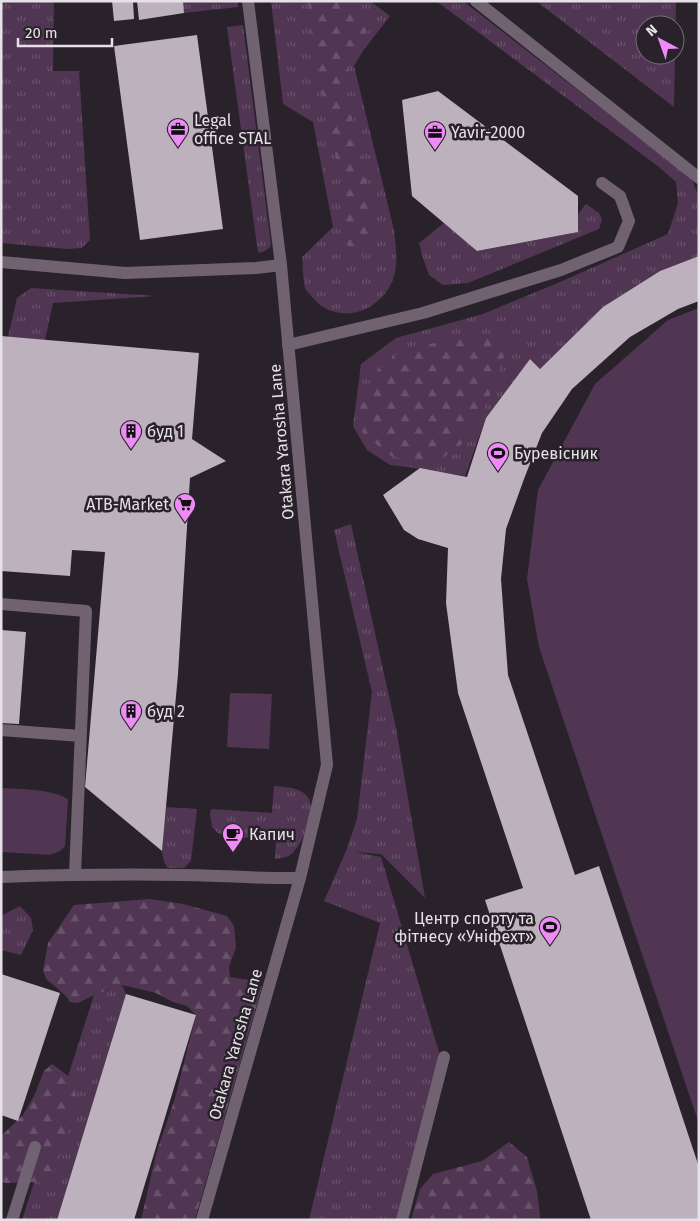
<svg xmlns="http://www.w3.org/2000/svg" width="700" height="1221" viewBox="0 0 700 1221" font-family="'Fira Sans',sans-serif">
<defs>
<pattern id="grass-tufts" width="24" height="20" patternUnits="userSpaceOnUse" patternTransform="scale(1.25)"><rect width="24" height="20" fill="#503652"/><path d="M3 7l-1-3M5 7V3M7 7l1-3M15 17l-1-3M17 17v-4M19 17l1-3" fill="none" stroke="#69536b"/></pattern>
<pattern id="forest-firs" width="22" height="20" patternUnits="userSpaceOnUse" patternTransform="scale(1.25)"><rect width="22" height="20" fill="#503652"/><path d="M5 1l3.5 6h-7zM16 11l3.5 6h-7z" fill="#69536b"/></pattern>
</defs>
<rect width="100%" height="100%" fill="#2a222b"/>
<path fill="url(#grass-tufts)" d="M1,1h53l-1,70h26l11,169 -8,8 -14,1 -67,-6z
M182,1h56v6l-54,6z
M271,1h99l20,15 -27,35 -9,15 40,164c2,18 5,37 -3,54 -13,26 -45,39 -71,21 -3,-2 -5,-6 -8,-8 -2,-3 -6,-6 -7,-9 -2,-7 -2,-24 -3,-31l31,-30 -20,-105 -30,-18z
M436,1h27l228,177 8,19v59l-39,15 -57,36 -63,62 -10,-10 -44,59 -21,58 -50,-8 -25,-3 -23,-15 -14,-24 8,-62 35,-26 87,-24 77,-32 108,-48 10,-31 -2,-21 -17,-15z
M536,1h140l-1,49v-25h-30v30h30l-1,52z
M243,25l28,220c-3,5 -7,7 -13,8l-31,-226z
M586,204l13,9 3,7 -3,9 -131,54 -25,2 -14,-10 -7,-20 -3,-12 25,-20 34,28 100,-19v-18z
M31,288l126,8 -104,7 -8,37 -37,-3 9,-39z
M351,524l45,204 29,170 -44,-44 -27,-2 27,5 58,195 -43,168h-87l71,-297 -56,-22 22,-50 11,-32 15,-127 -38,-162z
M274,786c11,1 25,1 33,10 11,12 -5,51 -17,59 -4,3 -11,3 -15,4l1,-22 -48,1 -10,-5 -6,-6 -2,-13 1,-5 61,4z
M166,807l31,2 -6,52 -7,7h-16l-4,-6 -2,-11z
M20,906l11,12 2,12 -12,25 -20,-5v-34z
M122,985l4,9 -69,226h-35l72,-225z"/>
<path fill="url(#forest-firs)" d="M308,1h41l10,7 12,17 -20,30 -6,37 20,81 10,57 -1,10 -12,15 -14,-6 -4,-55 -19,-86 -15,-80z
M501,334l7,11 -21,58 -25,41 -21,15 -21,5 -31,-9 -25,-21 -4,-29 13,-30 14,-14 17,-11 17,-3 36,-11z
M150,899l33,5 44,12 7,10 2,21 -7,20 1,10 26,4 6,6 -67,233h-54l15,-66 19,-56 21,-83 -9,-9 -14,-4 -17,-9 -34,-8 -30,11 -14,7 -8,-1 -4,-6 -20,-17 -3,-9 5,-27 26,-38z
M52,1064l19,14 6,21 -7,28 -17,47 -11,8 -37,1 -4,-2v-45l22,-21 11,-19 10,-25z
M509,1142l18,15 10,34 3,25 -1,4h-128l9,-31 13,-15 49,-13z"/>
<path fill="#503652" d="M699,308v816l-160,-477 -12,-68 11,-89 57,-106 73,-64z
M230,693l42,1 -3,55 -42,-2z
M1,788c16,1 56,1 67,12l-3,46 -5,5 -10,4 -49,-3z"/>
<path fill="#bcb1bc" d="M112,1h21l1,18 -20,2z
M137,1h46l1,12 -45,7z
M197,35l26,194 -83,11 -26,-194z
M438,91l140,105v36l-101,19 -65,-55 -10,-96z
M699,256v45l-21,8 -48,28 -58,52 -30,44 -18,46 -18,50 -5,50 7,96 67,200 24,-9 100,301v53h-108l-106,-320 38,-12 -65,-195 -12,-90 2,-55 -30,-9 -14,-9 -21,-35 37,-27 47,9 19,-59 44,-59 10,10 63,-62 57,-36z
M1,336l198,17 -7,86 34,22 -36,17 -12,196 -16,177 -77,-64 20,-235 -33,-2 -2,26 -69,-5z
M1,630l25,2 -7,92 -18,-1z
M1,974l59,19 -42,128 -17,-6z
M126,994l70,21 -62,205h-77z"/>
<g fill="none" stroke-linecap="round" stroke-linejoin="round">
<path stroke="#716272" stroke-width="12" d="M476,1l223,177
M1,262l124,11 131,-5 25,-3
M288,345l135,-32 138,-43 57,-23 11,-26 -9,-25 -18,-13
M1,604l85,7 -11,263
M1,730l80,6
M12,1220l23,-73
M402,1220l42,-163"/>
<path stroke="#716272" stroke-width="12" d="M1,877c60,-2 120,-3 180,-2 40,0 79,4 119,3
M202,1220l98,-342 27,-113 -46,-500 -33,-264"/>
</g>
<defs>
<g id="office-pin" transform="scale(1.125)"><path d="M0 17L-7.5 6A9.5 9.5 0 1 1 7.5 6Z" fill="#ef8bf7" stroke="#2a222b"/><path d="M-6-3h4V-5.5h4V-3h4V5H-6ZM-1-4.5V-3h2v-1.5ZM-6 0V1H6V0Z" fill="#111"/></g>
<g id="building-pin" transform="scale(1.125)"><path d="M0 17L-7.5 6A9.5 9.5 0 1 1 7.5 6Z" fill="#ef8bf7" stroke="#2a222b"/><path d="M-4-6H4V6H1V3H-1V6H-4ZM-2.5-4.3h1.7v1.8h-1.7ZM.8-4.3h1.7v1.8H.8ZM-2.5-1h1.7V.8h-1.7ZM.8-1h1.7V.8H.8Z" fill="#111"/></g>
<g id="stadium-pin" transform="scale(1.125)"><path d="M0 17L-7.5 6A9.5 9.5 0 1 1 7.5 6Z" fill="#ef8bf7" stroke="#2a222b"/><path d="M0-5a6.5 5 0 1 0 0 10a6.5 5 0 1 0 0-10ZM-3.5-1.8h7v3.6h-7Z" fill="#111"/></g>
<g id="supermarket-pin" transform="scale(1.125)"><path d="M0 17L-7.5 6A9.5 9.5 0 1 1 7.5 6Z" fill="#ef8bf7" stroke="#2a222b"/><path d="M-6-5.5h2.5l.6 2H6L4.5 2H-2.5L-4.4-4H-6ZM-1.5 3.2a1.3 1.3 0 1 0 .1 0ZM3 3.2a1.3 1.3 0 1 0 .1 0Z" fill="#111"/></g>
<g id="cafe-pin" transform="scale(1.125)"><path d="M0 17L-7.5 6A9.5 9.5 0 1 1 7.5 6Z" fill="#ef8bf7" stroke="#2a222b"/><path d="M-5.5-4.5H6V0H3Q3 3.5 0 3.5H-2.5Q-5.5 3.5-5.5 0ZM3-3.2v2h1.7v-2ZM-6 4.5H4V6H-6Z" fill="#111"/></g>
</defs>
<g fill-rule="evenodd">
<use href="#office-pin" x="178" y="129"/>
<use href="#office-pin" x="435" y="132"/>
<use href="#building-pin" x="131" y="431"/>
<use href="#stadium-pin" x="498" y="453"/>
<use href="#supermarket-pin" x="185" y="504"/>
<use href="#building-pin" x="131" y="711"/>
<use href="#cafe-pin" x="233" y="834"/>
<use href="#stadium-pin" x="550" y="927"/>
</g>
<g text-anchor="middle" stroke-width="5" stroke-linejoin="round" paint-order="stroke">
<g font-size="16" fill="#e6e1e7" stroke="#2a222b" text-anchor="start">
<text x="194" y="126">Legal<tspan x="194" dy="18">office STAL</tspan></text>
<text x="451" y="138">Yavir-2000</text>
<text x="147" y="437">буд 1</text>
<text x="514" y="459">Буревісник</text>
<text x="169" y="510" text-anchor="end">ATB-Market</text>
<text x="147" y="717">буд 2</text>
<text x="249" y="840">Капич</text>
<text x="534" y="924" text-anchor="end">Центр спорту та<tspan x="534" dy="18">фітнесу «Уніфехт»</tspan></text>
</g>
<g font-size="16" fill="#e6e1e7" stroke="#2a222b">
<text transform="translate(281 442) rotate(-95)" y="6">Otakara Yarosha Lane</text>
<text transform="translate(235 1044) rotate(-74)" y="6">Otakara Yarosha Lane</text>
</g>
</g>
<rect width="700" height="1221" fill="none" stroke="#e6e1e7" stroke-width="5"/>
<g transform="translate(660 40) rotate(319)"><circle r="24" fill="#2a222b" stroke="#756e76"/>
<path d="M0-4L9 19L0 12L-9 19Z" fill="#ef8bf7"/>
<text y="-8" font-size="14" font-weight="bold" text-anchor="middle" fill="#e6e1e7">N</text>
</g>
<path d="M18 38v8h94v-8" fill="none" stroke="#e6e1e7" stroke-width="2.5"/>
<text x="25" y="38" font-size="15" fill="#e6e1e7" stroke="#2a222b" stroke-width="4" paint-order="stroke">20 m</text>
</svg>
